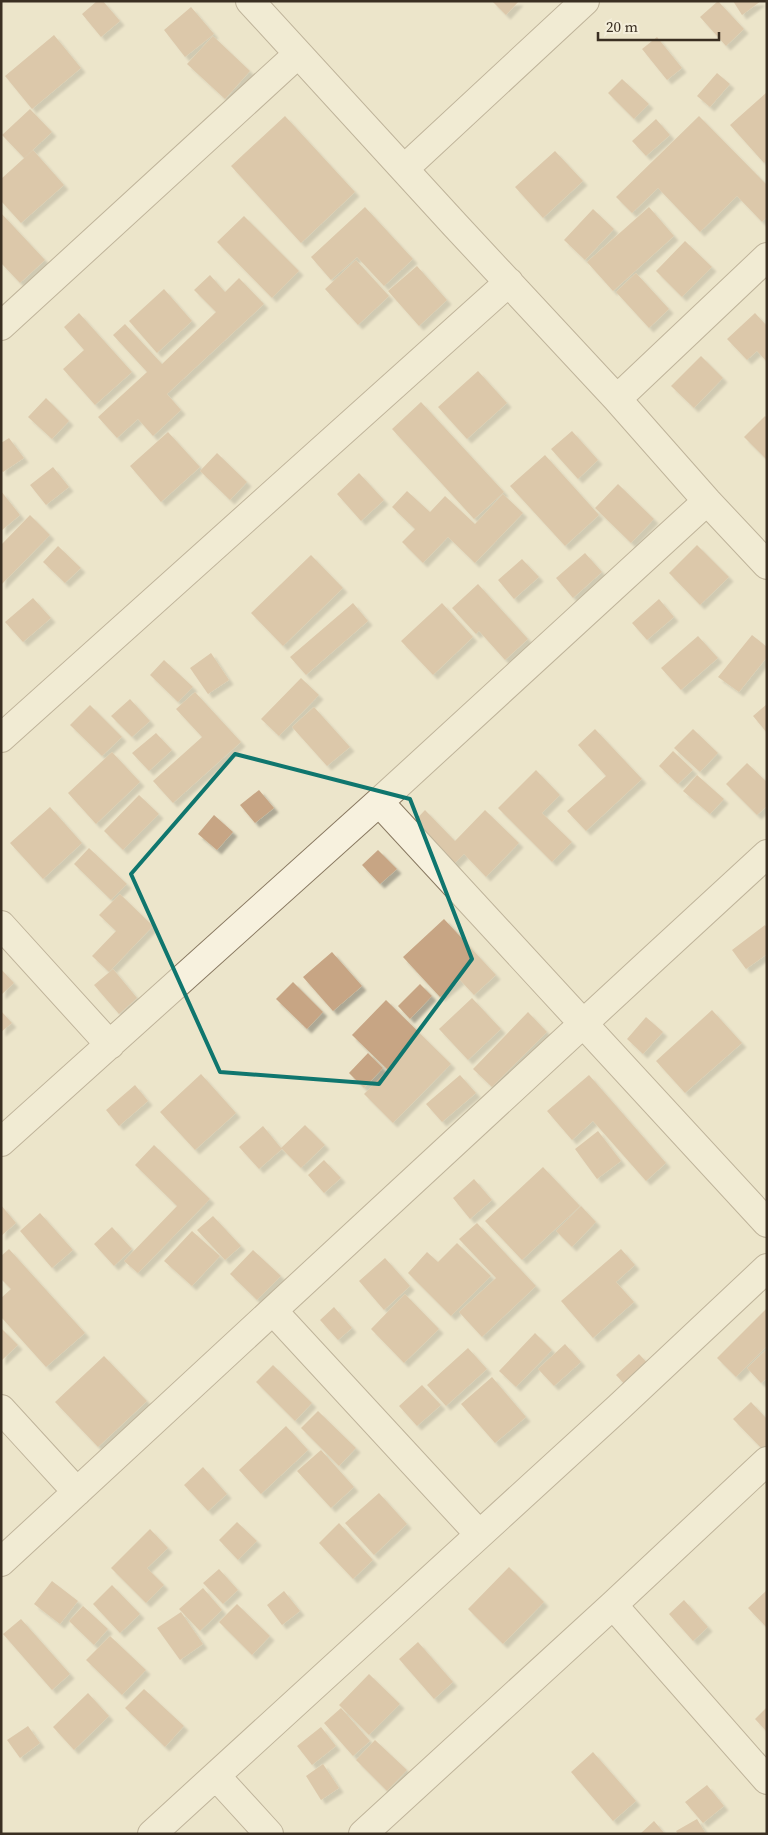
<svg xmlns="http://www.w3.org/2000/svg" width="768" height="1835" viewBox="0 0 768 1835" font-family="'Source Serif 4',serif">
<defs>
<filter id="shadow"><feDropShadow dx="4.5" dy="4.5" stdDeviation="1" flood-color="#0004"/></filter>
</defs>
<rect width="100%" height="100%" fill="#ece5cb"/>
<path fill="#c7a584" filter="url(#shadow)" d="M97,1h6l17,20 -19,16 -19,-23z
M492,1h27l-13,14z
M718,1l26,28 -18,17 -26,-29z
M733,1h28l-19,14z
M191,7l23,27 -29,23 -21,-27z
M54,35l27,33 -49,41 -27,-33z
M213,36l37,35 -25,28 -38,-35z
M657,37l25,31 -15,12 -25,-31z
M717,73l13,11 -20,23 -13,-11z
M622,79l27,25 -15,15 -26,-26z
M767,92v68l-3,3 -34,-38z
M30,109l22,23 -28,26 -22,-23z
M285,116l70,76 -54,51 -70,-77z
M699,116l68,69v32l-5,5 -25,-26 -37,36 -42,-44 -26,25 -16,-16z
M656,119l14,16 -24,21 -14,-15z
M33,150l31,35 -43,38 -20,-22v-22z
M555,151l28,30 -40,37 -28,-31z
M365,207l48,52 -29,27 -27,-29 -26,23 -20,-23z
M649,207l25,29 -61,55 -26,-29z
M593,209l21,20 -29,31 -21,-20z
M1,213l44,47 -25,23 -19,-20z
M244,216l55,55 -27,27 -55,-56z
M685,241l27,26 -30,30 -26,-26z
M356,260l33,36 -31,29 -33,-36z
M417,266l30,34 -28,26 -31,-35z
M636,273l33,36 -20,19 -33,-36z
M210,275l15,17 14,-14 25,26 -97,90 14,16 -28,26 -15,-17 -21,19 -19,-21 49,-45 -34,-37 12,-11 37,40 54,-52 -22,-22z
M164,289l28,32 -35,32 -28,-32z
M79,313l53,59 -37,33 -32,-36 21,-19 -20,-23z
M755,313l12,13v36l-10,-11 -10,9 -20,-21z
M701,356l22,22 -29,30 -23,-22z
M478,371l29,32 -40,36 -29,-32z
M46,398l23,23 -17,18 -24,-22z
M421,402l83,90 -30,27 -82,-90z
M765,416l2,2 -1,41 -22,-22z
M572,431l26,29 -20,19 -27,-30z
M168,432l32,35 -39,35 -31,-36z
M9,438l15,20 -21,14 -2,-2v-27z
M217,453l30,29 -17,18 -30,-29z
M545,455l54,60 -34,31 -55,-60z
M53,467l16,20 -23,18 -16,-20z
M359,473l25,27 -23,21 -24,-27z
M618,484l36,35 -23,24 -36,-35z
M1,491l19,24 -19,16z
M407,491l23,21 15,-16 30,28 28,-30 20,19 -48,50 -27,-26 -25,26 -21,-21 13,-13 -23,-22z
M30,515l20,20 -49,50v-40z
M697,545l32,32 -29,28 -31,-32z
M58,546l23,22 -16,15 -22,-21z
M585,553l17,19 -29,26 -17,-20z
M311,555l32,33 -60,58 -32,-33z
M522,559l17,18 -25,22 -16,-19z
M478,584l50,55 -23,21 -26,-29 -3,3 -24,-26z
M33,598l18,20 -28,24 -18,-20z
M659,599l15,18 -27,23 -15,-17z
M353,603l15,18 -62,54 -16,-18z
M442,603l31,34 -40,38 -32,-34z
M752,635l15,12v10l-28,35 -21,-15z
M698,636l20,22 -37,32 -20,-22z
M211,653l18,27 -21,14 -18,-26z
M164,660l29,27 -15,15 -28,-27z
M301,678l18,17 -40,41 -18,-17z
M195,692l46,50 -68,61 -20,-22 49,-44 -26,-28z
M130,699l20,22 -18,16 -21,-21z
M767,704v29l-14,-17z
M90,705l32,32 -20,19 -32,-31z
M314,707l36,40 -23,19 -35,-39z
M595,729l47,50 -56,52 -19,-20 39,-35 -28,-31z
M693,729l25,24 -18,19 -26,-24z
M156,733l16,17 -23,21 -17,-18z
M673,751l20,19 -15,14 -19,-18z
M112,752l28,30 -44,42 -28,-31z
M747,763l20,19v24l-10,9 -31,-31z
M536,770l24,25 -18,18 30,29 -20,20 -54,-54z
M697,775l27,24 -14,15 -27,-23z
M259,790l15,18 -19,15 -15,-18z
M139,795l20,19 -36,36 -19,-19z
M50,807l32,36 -39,36 -33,-36z
M425,810l30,31 30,-31 34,33 -33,34 -22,-23 -14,14 -41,-41z
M214,815l19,17 -16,18 -19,-16z
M89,848l38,36 -16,16 -37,-36z
M378,850l19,19 -17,15 -18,-19z
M120,894l33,32 -44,46 -17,-16 24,-25 -17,-16z
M444,919l52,56 -22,20 -14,-15 -20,17 -37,-40z
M765,925l2,3v26l-21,15 -14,-19z
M332,952l30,34 -29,25 -30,-34z
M1,969l13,14 -13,12z
M113,969l24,29 -18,16 -25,-29z
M293,982l30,30 -16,17 -31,-30z
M420,984l12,12 -22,23 -12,-13z
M472,998l29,31 -33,31 -29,-31z
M386,1000l65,64 -58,59 -29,-29 24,-24 -36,-35z
M712,1010l30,33 -57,50 -29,-32z
M1,1011l11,12 -11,9z
M528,1012l19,20 -55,55 -19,-18z
M646,1017l17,15 -20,22 -16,-15z
M368,1053l15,15 -19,20 -15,-15z
M201,1074l35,39 -41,37 -35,-38z
M460,1075l16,18 -34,29 -16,-18z
M589,1075l77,88 -20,18 -53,-60 -21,19 -25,-29z
M135,1085l13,16 -29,25 -13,-16z
M305,1125l20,20 -24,23 -19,-19 -23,20 -20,-22 24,-21 18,22z
M598,1131l23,30 -24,18 -22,-30z
M154,1145l56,54 -72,74 -14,-12 53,-55 -42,-41z
M324,1160l17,18 -17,15 -16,-18z
M543,1167l37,39 -58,54 -37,-39z
M474,1179l18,21 -22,19 -17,-21z
M1,1205l15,18 -15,13z
M581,1206l15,16 -24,25 -16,-16z
M40,1213l33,37 -21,18 -32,-37z
M213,1216l28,30 -16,14 -28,-30z
M477,1223l59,63 -54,51 -23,-25 37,-34 -37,-39z
M112,1227l20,22 -18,17 -20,-22z
M192,1231l28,25 -28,30 -28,-25z
M457,1243l34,33 -40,40 -43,-43 19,-21 11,10z
M9,1249l76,84 -39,34 -45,-50v-19l10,-9 -10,-10v-23z
M621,1249l14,16 -19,17 18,20 -41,36 -32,-37z
M253,1250l28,26 -24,24 -27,-26z
M385,1258l25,28 -26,24 -25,-29z
M405,1294l34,35 -35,34 -33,-34z
M334,1307l18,21 -14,12 -18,-20z
M767,1308v38l-31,31 -19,-19z
M1,1328l17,17 -17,16z
M535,1333l17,17 -36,37 -17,-16z
M565,1344l16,18 -27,24 -16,-17z
M468,1348l19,21 -41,37 -19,-21z
M767,1349v29l-6,5 -14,-15z
M639,1354l13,14 -23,21 -13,-14z
M104,1356l43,45 -49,46 -43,-45z
M273,1365l39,38 -17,18 -39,-39z
M492,1377l34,40 -31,26 -34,-39z
M422,1385l19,20 -24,21 -18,-20z
M751,1402l16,17 -1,34 -33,-34z
M318,1411l38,37 -17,18 -38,-38z
M286,1426l22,24 -47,44 -22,-24z
M321,1450l33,37 -23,21 -34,-37z
M203,1467l24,27 -19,17 -24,-26z
M379,1493l28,31 -33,31 -29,-32z
M237,1522l20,19 -19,19 -19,-20z
M339,1523l34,37 -20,19 -34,-36z
M150,1529l18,19 -21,20 17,17 -18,18 -35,-35z
M509,1567l35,35 -41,42 -35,-35z
M219,1569l19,21 -15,14 -20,-21z
M52,1581l26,20 -18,23 -26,-20z
M112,1585l28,29 -20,19 -27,-29z
M203,1588l19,22 -22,21 -21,-22z
M767,1590v38l-19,-20z
M284,1591l16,20 -18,14 -15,-20z
M684,1600l24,27 -15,14 -24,-27z
M237,1604l33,32 -18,19 -33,-33z
M83,1606l25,23 -14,16 -25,-24z
M181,1612l22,32 -23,16 -23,-32z
M21,1619l49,55 -18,16 -49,-56z
M110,1636l36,34 -24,25 -36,-35z
M418,1642l35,40 -19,17 -35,-40z
M369,1674l31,30 -31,31 -30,-30z
M144,1689l40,37 -19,21 -40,-39z
M88,1693l21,23 -35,34 -21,-23z
M767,1707v25l-12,-13z
M341,1708l29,33 -17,15 -29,-33z
M28,1726l12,17 -20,15 -13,-18z
M321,1727l15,19 -24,19 -15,-19z
M375,1740l32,30 -20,21 -31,-31z
M593,1752l43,49 -23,20 -42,-49z
M323,1764l16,24 -18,12 -15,-24z
M707,1785l17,21 -21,17 -18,-21z
M697,1819l9,15h-28l-2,-3z
M654,1821l11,13h-25z"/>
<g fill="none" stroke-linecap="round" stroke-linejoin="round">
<g stroke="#887860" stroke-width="30">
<path id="minor" d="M250,1l206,225 161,173 90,102 60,64
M404,169l181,-168
M1,326l297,-272
M617,399l150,-142
M1,738l508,-456
M379,802l388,421
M1,925l109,120
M1,1142l378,-340 328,-301
M274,1312l205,222
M1,1409l76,83
M1,1562c257,-235 510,-473 766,-708
M613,1605l154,175
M216,1776l53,58
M152,1834l467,-427 148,-139
M363,1834l250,-229 154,-144"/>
</g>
<use href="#minor" stroke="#f7f1de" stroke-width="28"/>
</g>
<path d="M0 0H768V1835H0ZM235,754l175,45 62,160 -93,125 -159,-12 -89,-198z" fill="#ece5cb" fill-opacity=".55" fill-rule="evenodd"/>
<path fill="none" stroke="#0f766e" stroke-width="4" stroke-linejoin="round" d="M235,754l175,45 62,160 -93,125 -159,-12 -89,-198z"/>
<rect width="768" height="1835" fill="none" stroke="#3a2f22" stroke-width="5"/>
<path d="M598 32v8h121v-8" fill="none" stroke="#3a2f22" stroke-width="2.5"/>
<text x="606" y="32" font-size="15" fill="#3a2f22" stroke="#f4eeda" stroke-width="4" paint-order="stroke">20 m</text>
</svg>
